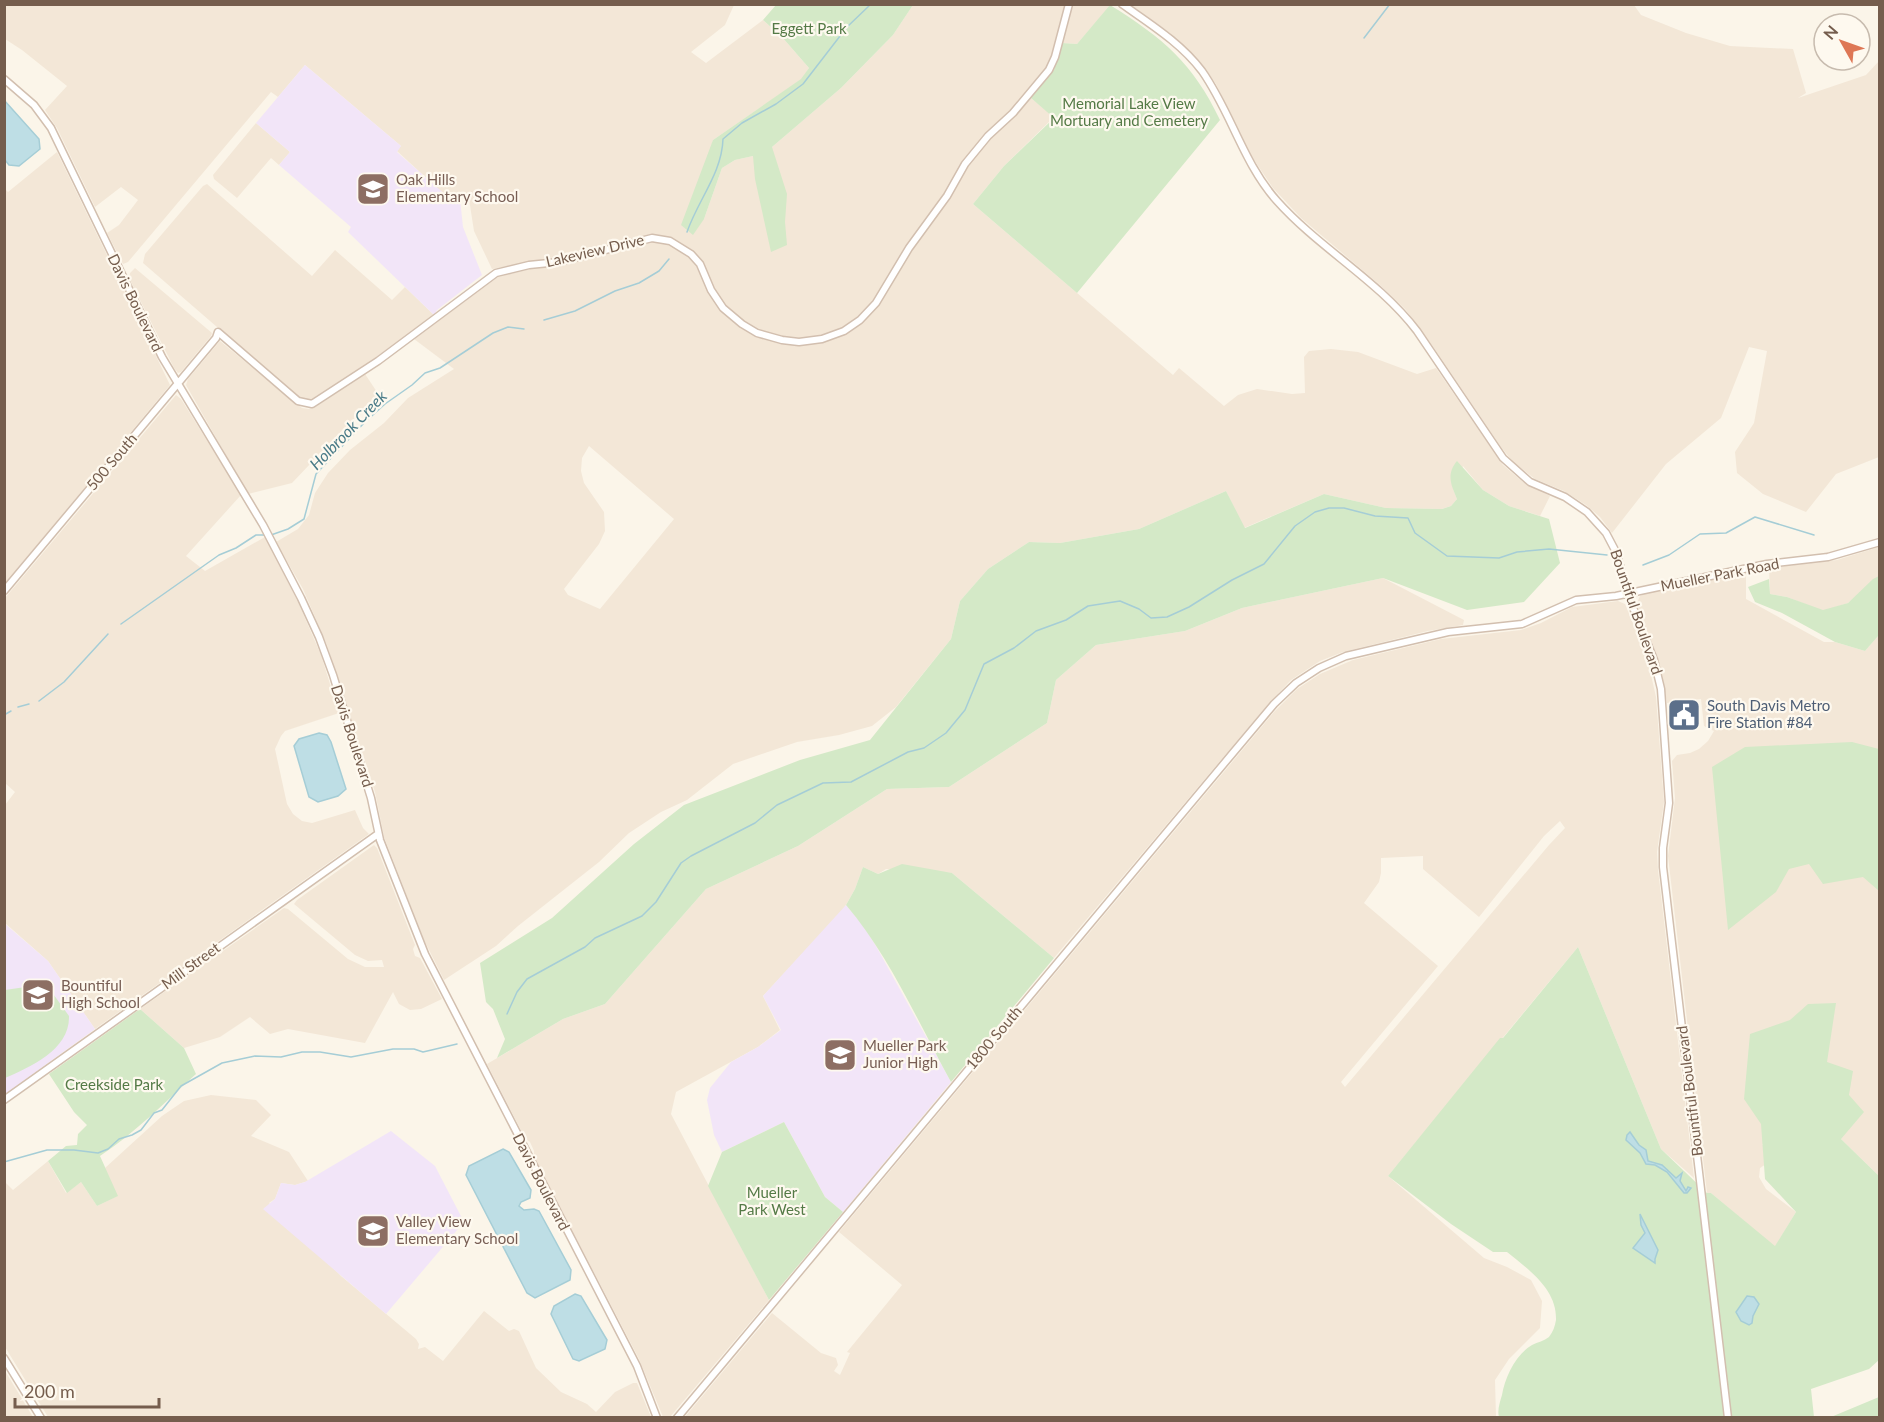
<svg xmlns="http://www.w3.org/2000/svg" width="1884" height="1422" viewBox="0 0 1884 1422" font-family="Lato,sans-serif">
<rect width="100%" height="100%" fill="#fbf5e9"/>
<path fill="#f3e7d7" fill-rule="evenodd" d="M4,5h730l-9,20 -34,27 15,11 57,-43 19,17 27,31 -7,11 -89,61 -9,79 18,-51 13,-8 18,-4 19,-9 35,-30 34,-29 52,-53 20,-30h198l-34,39 -15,-1 -8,27 -23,28 23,19 -50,49 -31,38 200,171 6,-7 45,38 14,-11 19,-6 35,5 13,-1 -1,-36 5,-6 22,-2 27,3 59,22 19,-6 67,97 20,17 27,14 -10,20 -31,-10 -26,-16 -20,-24 -10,23 4,10 -6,7 -9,3 -56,-1 -62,-14 -80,34 -18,-37 -87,38 -79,14 -31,-1 -41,27 -28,32 -9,38 -55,68 -24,19 -33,9 -42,7 -64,22 -46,36 -26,12 -32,21 -30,29 -81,64 -22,20 -52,34 -20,-40 -40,-103 -9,-45 -48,-147 -24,-56 -27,-47 22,-13 11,-14 6,-22 13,-20 22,-23 34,-27 24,-25 46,-29 -40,-30 84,-62 36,-9 29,-3 58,-16 -6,-5 -59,16 -22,1 -42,8 -18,-38 -5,-32 -21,-1 -51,-47 4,-5 -96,-81 -27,32 -7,-5 -143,170 -5,2 -16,-31 12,-8 19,-25 -17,-13 -26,20 -38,-79 -12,-18 22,-24 -45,-36 -17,-11zM589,446l85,73 -74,90 -32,-14 -4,-6 35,-45 6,-13 -1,-19 -20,-29 -3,-12 1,-13z
M1131,5h503l7,10 45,18 44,13 63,3 13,44 -8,5 68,-23 13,-14v396l-43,17 -30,38 -43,-18 -26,-21 -2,-21 19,-29 13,-72 -18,-4 -28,71 -55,46 -54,69 -12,-16 -14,-12 -22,-14 -29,-12 -22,-17 -12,-15 -69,-102 -27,-36 -25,-24 -79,-67 -28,-30 -23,-34 -34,-70 -17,-24 -29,-27z
M256,123l34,29 -11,13 -8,-7 -34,40 -23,-19 -1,-4z
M57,152l113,233 -165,199v-395l3,3z
M207,184l105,92 23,-26 57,50 13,-13 29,28 -63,46 -53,36 -8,4 -11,-3 -156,-135 2,-9 58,-68z
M135,268l77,65 -1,3 -30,36 -3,1 -4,-5 -45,-90 1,-5z
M220,341l82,67 7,1 6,-2 50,-33 16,24 -32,25 -57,60 -44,11 -62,-109 2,-6z
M176,395l5,4 60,96 -55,61 19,15 60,-34 33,65 23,53 18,58 -54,18 -4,5 -6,13 12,55 6,10 9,7 10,2 43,-13 8,18 6,6 -274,195 -47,-68 -43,-38v-118l10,-13 -10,-9v-185z
M1879,547v29l-31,27 -25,8 -36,-14 -17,-3 -1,-26 68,-8z
M1746,572v27l78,43h11l30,9 14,-16v541l-38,-37 -79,5 3,2 4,16 -9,6 -1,9 7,12 30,23 -21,35 -64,-54h-4l-39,-337 7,-58 -3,-37 5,-6 13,-2 9,-4 9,-8 6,-10 -10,-5 -3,-27 -34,4 -5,-29 -25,-71 3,-7 4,-2z
M1383,578l81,42 -1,5 -35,6 -85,21 -23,9 -29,19 -22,23 -215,255 -102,-85 -66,-4 -8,5 -15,-7 -8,22 -12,21 -80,86 17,34 -22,17 -82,45 -5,22 98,186 -99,117h-7l-24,-58 -105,-202v-6l-4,-9 -5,-4 -38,-74 76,-45 42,-15 101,-115 92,-43 89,-57 62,-2 98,-64 9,-43 40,-35 89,-14 57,-23z
M1618,601l7,3 7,17 17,45 7,31 8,105 -7,50 1,18 36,308 -33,-29 -83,-202 -190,229 96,82 23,9 24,13 11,21 -2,27 -31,31 -14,21 1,37 -812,1 88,-105 49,40 15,5 2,7 -4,6 6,4 10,-22 -3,-1 55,-67 -63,-53 379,-453 56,-67 23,-23 23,-15 33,-14 88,-21 80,-9 20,-7 31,-16zM1560,821l5,7 -16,17 -204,242 -4,-5 97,-116 -74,-63 15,-21 2,-9v-15l42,-2v13l56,48 65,-81z
M374,845l3,3 38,97 -2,4 2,7 5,2 22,41 -21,10 -11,1 -11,-6 -6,-12 -28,51 -77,-14 -18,5 -20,-17 -30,20 -36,11 -44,-39 144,-101 4,1 60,50 17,8h19l-2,-7 -14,1 -13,-6 -61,-51 3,-4z
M211,1095l45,5 15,15 -20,21 38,16 19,29 -13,4 -14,-2 -6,16 -6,4 72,73 75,63 3,5 -1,5 7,-2 18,14 41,-50 25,20 5,-2 5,2 17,37 25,24 26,12 9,8 19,-20 18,-9h4l14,34h-603l-43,-70 -1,-166 9,9 35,-29 18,32 15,-11 16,24 20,-10 -12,-28 57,-52 22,-15z
M4,1371h1l28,46h-28z"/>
<path fill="#f2e5f8" d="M305,65l96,81 -4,6 51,45 12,2 3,28 19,48 -45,35 -3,5 -86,-83 3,-5 -72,-62 11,-13 -34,-29z
M846,905l16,19 14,22 75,136 -108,130 -18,-15 -41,-75 -62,30 -8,-17 -7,-35 3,-12 21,-26 27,-15 23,-17 -18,-34z
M4,923l44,38 47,68 -90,65z
M391,1131l44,35 29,56 -78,92 -123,-105 12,-10 6,-16 14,2 10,-3z"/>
<path fill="#d4e9c7" d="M776,5h137l-20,30 -52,53 -69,59 15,47 -2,28 2,23 -16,7 -16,-73 -2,-23 -18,4 -13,8 -18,51 -11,16 -12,-10 32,-85 88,-61 8,-11 -27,-31 -19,-17z
M1110,5c53,33 83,58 110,115l-143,173 -104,-89 31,-38 50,-48 -23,-20 23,-28 8,-27 15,1z
M1457,461l26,29 26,16 40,13 11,44 -36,39 -57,8 -84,-32 -141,30 -57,23 -89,14 -40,35 -9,43 -98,64 -62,2 -89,57 -92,43 -101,115 -42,15 -66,39 8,-19 -12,-30 -7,-7 -6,-39 72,-45 82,-74 50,-39 116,-45 70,-20 81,-101 9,-38 28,-32 41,-27 31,1 79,-14 87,-38 19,37 79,-34 62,14 56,1 9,-3 6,-7c-6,-14 -11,-25 0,-38z
M1879,576v59l-14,16 -30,-9 -53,-29 -27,-11 -7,-15 21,-8 1,15 17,3 36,13 25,-7 25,-24z
M1852,742l27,7v142l-16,-14 -40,7 -14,-20 -20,5 -13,23 -48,38 -16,-163 33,-20z
M902,864l50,9 102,85 -103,124c-32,-58 -62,-127 -105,-177l9,-16 8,-22 15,7z
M1578,947l83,202 46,44h4l64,53 21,-34 -31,-33 -4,-55 -17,-25 6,-65 40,-14 18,-16 28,-1 -9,59 26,9 -4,24 15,17 -23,27 38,37v184l-10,9 -58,20 3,28h-315c-2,-7 1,-15 3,-22 3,-18 14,-41 30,-50 6,-3 12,-4 17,-8 4,-5 6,-11 7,-17 1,-31 -27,-50 -49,-68h-14l-42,-28 -63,-48 112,-138h3z
M46,984l23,32c1,34 -39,51 -64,62v-88z
M140,1009l44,39 12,26c-31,28 -61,59 -96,82l18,40 -21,10 -16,-24 -14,11 -19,-32 18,-15 11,-1 1,-11 9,-9 -13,-13 -25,-38z
M784,1122l41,75 18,15 -74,88 -61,-114 14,-34z
M1879,1397v20h-48z"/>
<path fill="#bedee5" stroke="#a5cdd6" stroke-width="1.5" d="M4,100l35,39 1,10 -21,17 -10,-1 -4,-5z
M319,733l8,2 4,7 15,47 -8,7 -20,6 -9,-5 -15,-51 5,-7z
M1630,1132l9,13 7,5 2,11 14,4 14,13 6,-5 -2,8 6,10 2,-4 3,1 -4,5h-3l-17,-21 -12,-7 -9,-1 -6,-11 -14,-13 1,-5z
M503,1149l6,3 22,38 -1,8 -9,4 -2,4 5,4 10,-1 5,2 32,59 -1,10 -35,18 -8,-5 -61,-118 3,-9z
M1640,1214l18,36 -3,9v4l-22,-15 12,-15 -4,-8z
M575,1294l6,2 26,44 -2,9 -26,12 -6,-2 -22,-45 3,-8z
M1747,1296l7,1 5,7 -6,12 -1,7 -3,2 -8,-4 -5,-9z"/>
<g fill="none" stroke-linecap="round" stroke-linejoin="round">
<path stroke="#a5cdd6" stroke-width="1.5" d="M1364,38l26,-34
M687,232c11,-32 35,-59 36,-93l19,-16 34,-19 27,-20 44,-57 24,-23
M544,320l31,-9 40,-20 24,-8 20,-12 10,-12
M271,535l17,-6 16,-10 12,-45 48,-51 21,-19 27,-19 13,-12 15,-5 53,-35 15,-6 16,2
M1643,565l26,-10 31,-21 26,-1 29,-16 59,18
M121,624l98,-69 17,-7 20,-13h10
M39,701l25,-19 44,-48
M18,707l11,-3
M4,715l7,-4
M507,1014l10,-22 10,-13 58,-32 10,-9 47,-22 14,-14 25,-39 10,-7 64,-33 22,-18 46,-22 28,-1 57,-30 16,-4 22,-15 19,-23 19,-46 30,-16 22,-17 30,-11 22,-14 32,-5 19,8 12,9 16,-1 22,-10 43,-27 32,-16 31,-38 20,-14 14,-4h15l31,8 33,2 7,15 32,23 52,2 18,-6 32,-3 58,6
M4,1162l43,-12h27l24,3 10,-4 11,-10 13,-4 9,-5 13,-17 8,-3 19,-24 41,-23 33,-7 26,1 21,-5h18l31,5 42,-8h21l9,3 34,-8"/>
<g stroke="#d2bfaf" stroke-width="9">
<path id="secondary" d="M1122,4c28,20 59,39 80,67 29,41 41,92 75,130 43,48 101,79 140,130l86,127 27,24 35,15 22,15 19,21 10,19 14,48 24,60 7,29 8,114 -6,45v19l65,551
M4,79l30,26 17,23 111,229 101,168 38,73 18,39 14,38 38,123 9,42 45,114 212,412 20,52
M4,591l212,-253 2,-6 80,69 14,3 66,-43 118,-88 33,-8 30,-3 93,-24 18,3 21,13 9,10 11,26 12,18 19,16 15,9 25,7 17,2 23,-3 22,-8 16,-11 16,-17 33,-55 38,-52 18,-32 23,-28 25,-23 36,-43 6,-13 14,-53
M4,1100l374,-266
M4,1358l37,60
M677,1418l555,-664 42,-50 22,-21 23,-15 27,-12 102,-24 74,-8 54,-24 40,-4 151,-32 61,-7 52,-15"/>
</g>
<use href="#secondary" stroke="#fff" stroke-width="6"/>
</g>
<defs>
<g id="school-square" transform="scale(1.725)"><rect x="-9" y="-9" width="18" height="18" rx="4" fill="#8d6e63" stroke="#fef9ef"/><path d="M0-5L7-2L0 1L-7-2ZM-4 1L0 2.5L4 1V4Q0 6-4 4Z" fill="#fff"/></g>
<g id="civic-square" transform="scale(1.725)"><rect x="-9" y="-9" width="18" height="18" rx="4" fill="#5c6f8a" stroke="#fef9ef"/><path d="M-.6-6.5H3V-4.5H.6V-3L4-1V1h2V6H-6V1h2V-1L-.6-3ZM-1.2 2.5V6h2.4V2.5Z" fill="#fff"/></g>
</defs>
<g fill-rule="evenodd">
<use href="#school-square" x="373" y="189"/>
<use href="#civic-square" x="1684" y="715"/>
<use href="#school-square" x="38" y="995"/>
<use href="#school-square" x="840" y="1055"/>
<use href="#school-square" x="373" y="1231"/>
</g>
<g text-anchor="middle" stroke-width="4.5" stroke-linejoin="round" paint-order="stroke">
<g font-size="15" fill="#547a46" stroke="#fef9ef">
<text x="809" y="34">Eggett Park</text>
<text x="1129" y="109">Memorial Lake View<tspan x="1129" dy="17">Mortuary and Cemetery</tspan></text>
<text x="114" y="1090">Creekside Park</text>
<text x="772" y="1198">Mueller<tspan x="772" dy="17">Park West</tspan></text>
</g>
<g font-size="15" fill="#785e54" stroke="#fef9ef" text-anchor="start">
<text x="396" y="185">Oak Hills<tspan x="396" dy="17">Elementary School</tspan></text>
<text x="61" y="991">Bountiful<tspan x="61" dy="17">High School</tspan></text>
<text x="863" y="1051">Mueller Park<tspan x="863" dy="17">Junior High</tspan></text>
<text x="396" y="1227">Valley View<tspan x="396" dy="17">Elementary School</tspan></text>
</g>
<g font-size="15" fill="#755d4d" stroke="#fef9ef">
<text transform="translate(595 251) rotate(-13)" y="5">Lakeview Drive</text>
<text transform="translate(135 303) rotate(64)" y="5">Davis Boulevard</text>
<text transform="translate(112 462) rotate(-50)" y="5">500 South</text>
<text transform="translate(1720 575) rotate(-11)" y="5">Mueller Park Road</text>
<text transform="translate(1636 612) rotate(71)" y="5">Bountiful Boulevard</text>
<text transform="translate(352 736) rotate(72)" y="5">Davis Boulevard</text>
<text transform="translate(191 966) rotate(-36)" y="5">Mill Street</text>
<text transform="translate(994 1038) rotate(-50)" y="5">1800 South</text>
<text transform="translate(1690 1091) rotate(-97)" y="5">Bountiful Boulevard</text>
<text transform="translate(541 1182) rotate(63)" y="5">Davis Boulevard</text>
</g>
<g font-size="15" fill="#4e5e75" stroke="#fef9ef" text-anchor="start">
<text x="1707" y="711">South Davis Metro<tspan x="1707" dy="17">Fire Station #84</tspan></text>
</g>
<g font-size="16" font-style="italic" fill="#487a87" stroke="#fef9ef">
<text transform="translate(348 430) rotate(-46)" y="6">Holbrook Creek</text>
</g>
</g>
<rect width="1884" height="1422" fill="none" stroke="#755d4d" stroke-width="12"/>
<g transform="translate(1842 42) rotate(310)"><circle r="28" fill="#fef9ef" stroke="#c7bbae" stroke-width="1.5"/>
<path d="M0-4.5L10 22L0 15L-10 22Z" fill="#de7755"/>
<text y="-9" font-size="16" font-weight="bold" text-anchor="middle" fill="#755d4d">N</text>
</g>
<path d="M15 1398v9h144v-9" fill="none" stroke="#755d4d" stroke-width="3"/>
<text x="24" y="1398" font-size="18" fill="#755d4d" stroke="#fef9ef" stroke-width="4.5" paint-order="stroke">200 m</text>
</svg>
